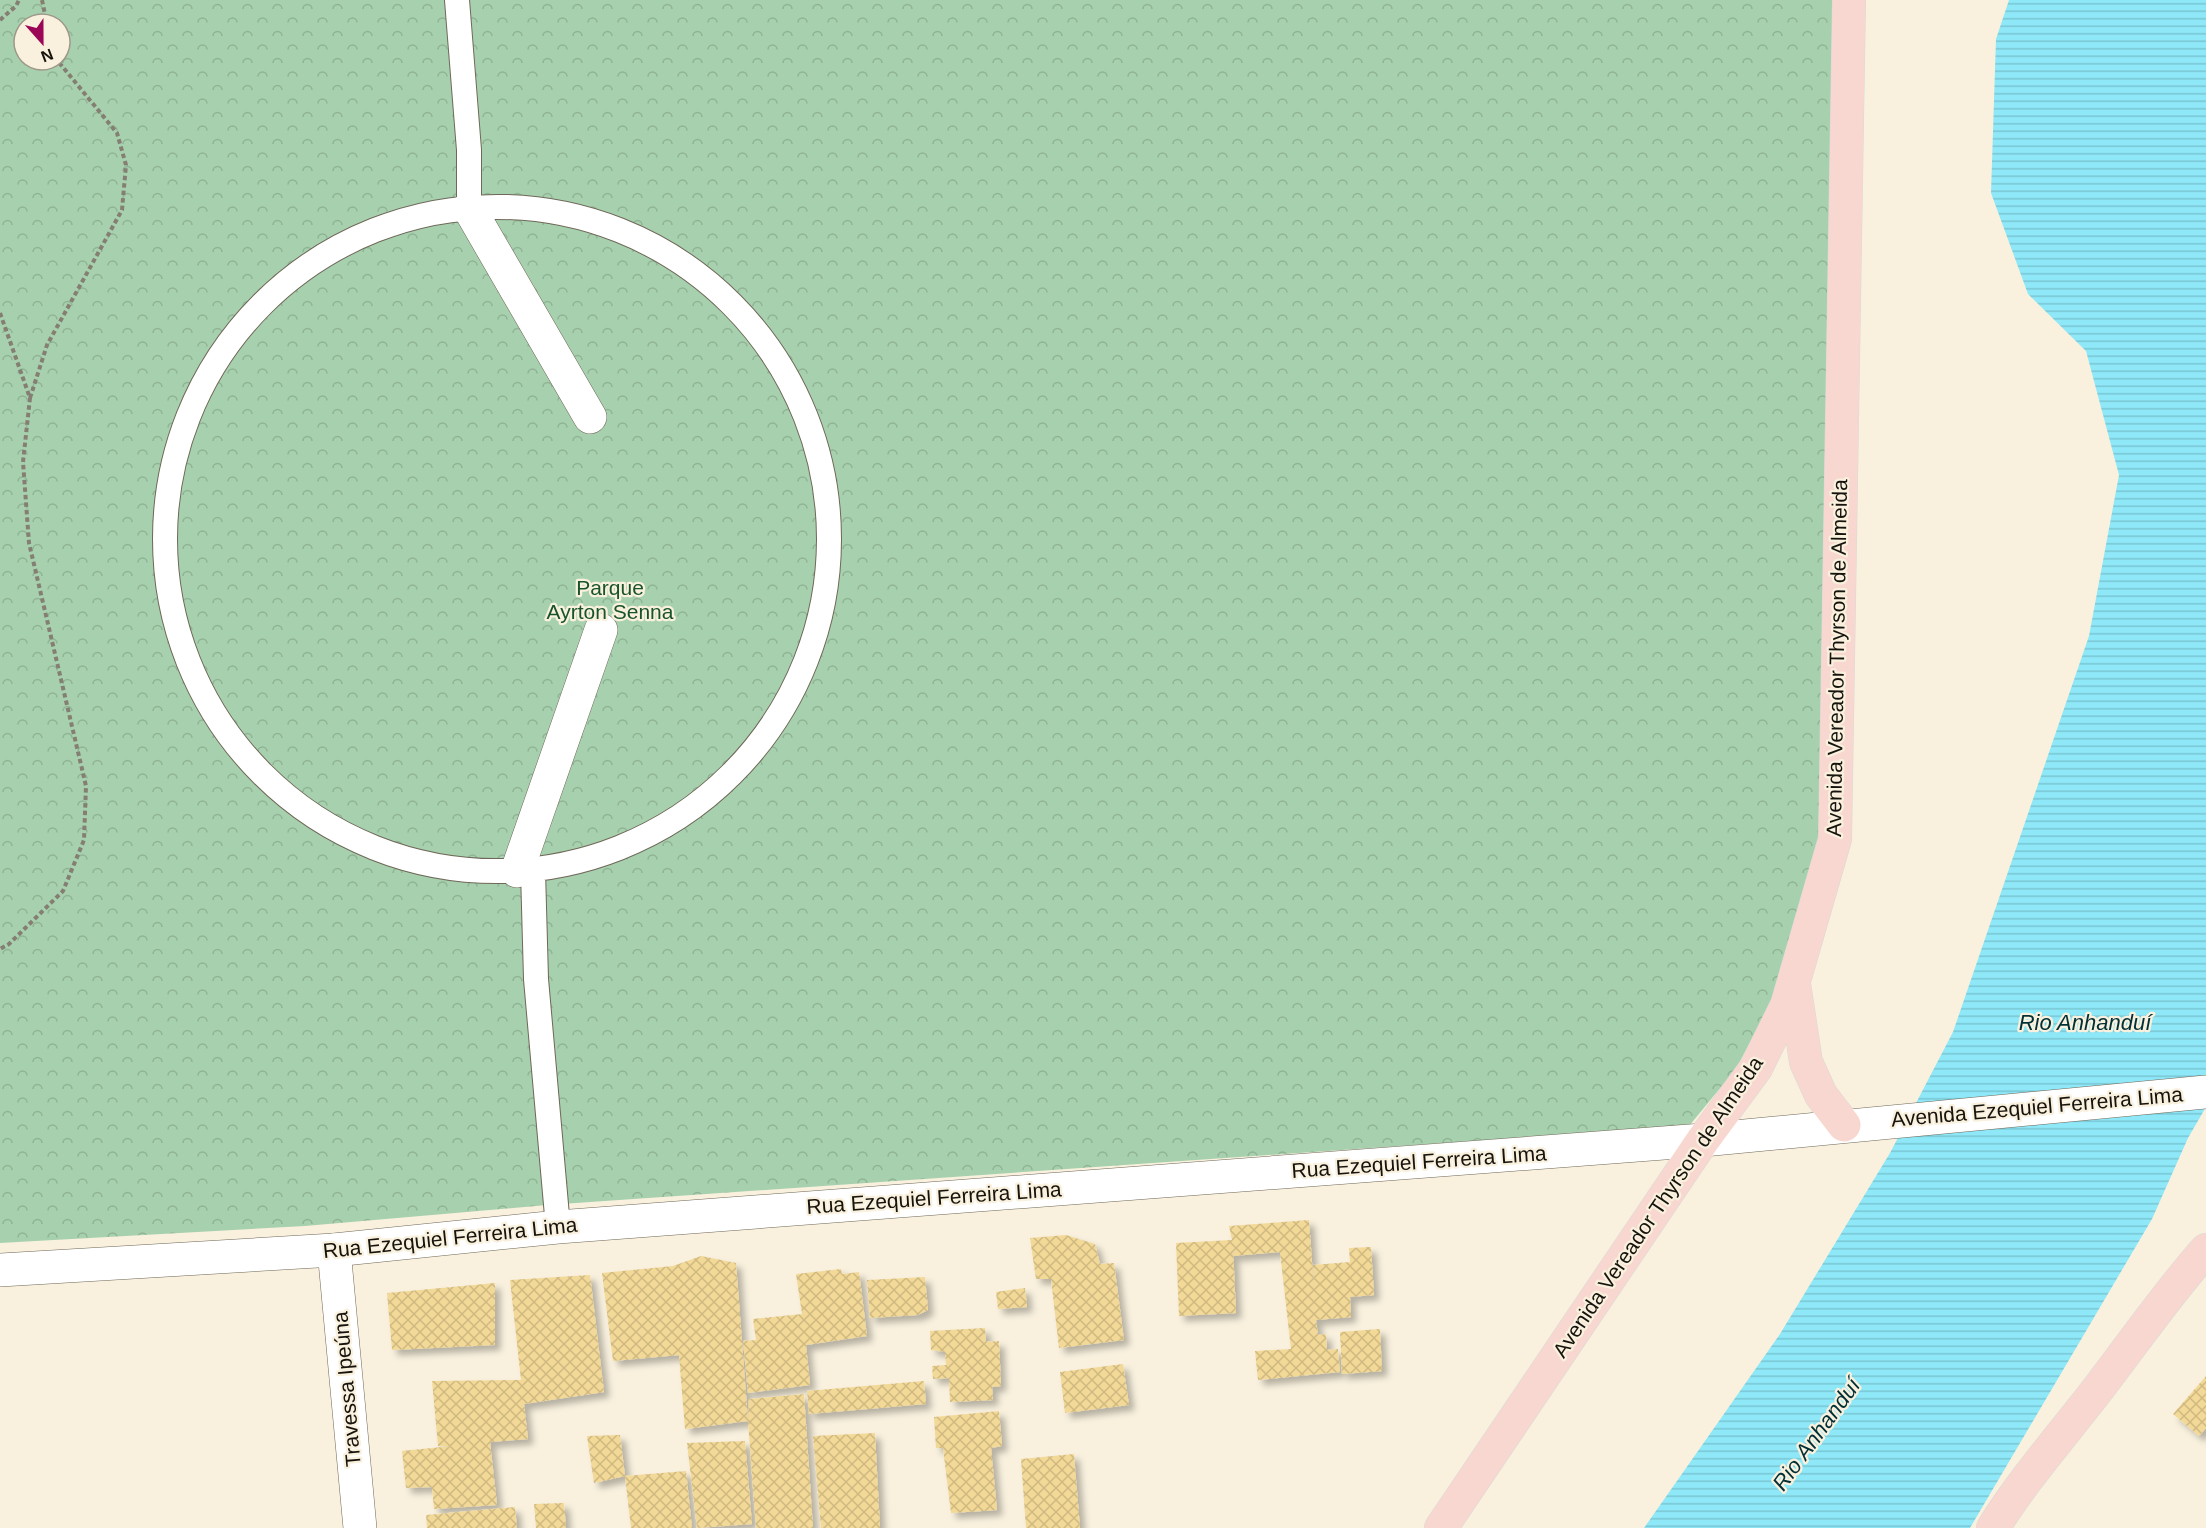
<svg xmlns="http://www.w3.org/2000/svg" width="2206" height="1528" viewBox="0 0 2206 1528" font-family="Arial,sans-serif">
<defs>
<pattern id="park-crowns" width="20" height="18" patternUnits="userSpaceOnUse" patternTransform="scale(1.5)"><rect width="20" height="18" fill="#a7d1ae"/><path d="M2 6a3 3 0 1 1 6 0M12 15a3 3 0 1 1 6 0" fill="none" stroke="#8fb394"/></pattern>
<pattern id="water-rules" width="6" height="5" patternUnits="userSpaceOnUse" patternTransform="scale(1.5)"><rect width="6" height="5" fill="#8ee8f8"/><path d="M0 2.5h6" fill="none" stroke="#7ac6d3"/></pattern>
<pattern id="building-cross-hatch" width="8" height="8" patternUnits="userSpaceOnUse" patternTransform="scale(1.5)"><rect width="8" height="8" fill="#f3d997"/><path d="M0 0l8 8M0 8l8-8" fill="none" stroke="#d0b981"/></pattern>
<filter id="shadow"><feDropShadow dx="5.5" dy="5.5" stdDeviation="3" flood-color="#0004"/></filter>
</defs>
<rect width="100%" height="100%" fill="#f9f1de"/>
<path fill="url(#park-crowns)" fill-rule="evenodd" d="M0,0h1836l-15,837 -47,160 -38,72 -47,57 -1142,79 -242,21 -305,17zM24,24h36v36h-36z"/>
<path fill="url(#water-rules)" d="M2009,0h197v1107l-18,31 -36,81 -182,309h-326l136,-194 110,-181 63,-121 136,-396 30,-161 -33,-124 -58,-57 -37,-101 5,-154z"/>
<path fill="url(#building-cross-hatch)" filter="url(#shadow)" d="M1309,1220l5,70 -1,-25 37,-3 -1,-14 22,-1 3,48 -24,2 1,20 -35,3 2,15 8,-1 1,16 11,-1 2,23 -82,8 -3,-29 36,-2 -11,-97 -46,4 -1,-9 3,66 -57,3 -3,-73 56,-3 -3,-14z
M1066,1235l29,9 5,20 14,-1 10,77 -65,8 -8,-69h-15l-6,-41z
M701,1256l35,7 12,158 -63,8 -6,-74 -66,6 -11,-88 71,-7z
M841,1269l1,5 17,-2 8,64 -61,9 4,40 -62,8 -5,-52 13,-1 -3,-21 49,-5 -6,-40z
M590,1275l14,117 -80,12 4,35 -38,3 7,63 -63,4 -2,-22 -26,1 -4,-37 50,-5h-14l-6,-65 89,-1 -11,-100z
M925,1277l3,33 -10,5 -48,3 -3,-38z
M495,1283v62l-103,5 -5,-57z
M1025,1288l2,19 -29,2 -2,-17z
M985,1328l1,14 13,-1 2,45 -9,1 1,13 -43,2 -1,-24 -16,1 -1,-13 14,-1 -1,-13 -14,-2 -1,-19z
M1380,1329l2,42 -40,3 -2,-42z
M1123,1364l6,41 -64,8 -5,-41z
M2206,1376v52l-7,8 -26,-22z
M924,1381l2,23 -117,10 -2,-23z
M804,1394l9,134h-57l-8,-107 1,-22z
M999,1411l3,35 -11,2 6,62 -46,3 -8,-65h-7l-2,-31z
M875,1433l5,95h-59l-8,-92z
M620,1435l5,41 61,-5 6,57h-61l-6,-52 -31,7 -7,-47z
M745,1441l7,83 -55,4 -10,-85z
M1074,1454l6,74h-54l-5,-69z
M564,1503l2,25h-30l-2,-24z
M515,1507l2,21h-90l-1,-13z"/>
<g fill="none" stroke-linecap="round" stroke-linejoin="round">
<g stroke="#6f6858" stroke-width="26">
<path id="service" d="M457,0l12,150v58
M165 539a332 332 0 1 1 664 0a332 332 0 1 1-664 0Z
M533,871l3,108 22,248"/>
</g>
<g stroke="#6f6858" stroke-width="34">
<path id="pedestrian" d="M469,208l121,209
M517,871l84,-241"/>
</g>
<g stroke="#6f6858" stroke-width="34">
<path id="minor" d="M334,1250l26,278"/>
</g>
<g stroke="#6f6858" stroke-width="34">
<path id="secondary" d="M0,1270l334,-20 224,-23 1145,-87 503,-48"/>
</g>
<g stroke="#dad9d8" stroke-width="34">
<path id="primary" d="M1794,984l12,78 15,33 23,30
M1441,1528l262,-388 53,-72 31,-63 48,-166 14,-839
M1993,1528c32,-51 72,-96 108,-143 35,-46 67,-92 105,-135"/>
</g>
<path stroke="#847f72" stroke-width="4" stroke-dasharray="4.5 3" stroke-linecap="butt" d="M42,0l5,24
M0,20l16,-14 3,-6
M0,313l30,85 -7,64 6,81 57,243 -2,54 -21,51 -54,53 -9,5
M30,398l17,-53 75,-135 4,-45 -9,-32 -60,-73"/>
<use href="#service" stroke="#fff" stroke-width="24"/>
<use href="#pedestrian" stroke="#fff" stroke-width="33"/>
<use href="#minor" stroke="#fff" stroke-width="33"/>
<use href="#secondary" stroke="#fff" stroke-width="33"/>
<use href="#primary" stroke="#f8d7d0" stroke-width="33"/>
</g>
<g text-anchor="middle" stroke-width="4.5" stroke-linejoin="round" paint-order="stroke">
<g font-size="21" fill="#175529" stroke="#f9f1de">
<text x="610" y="595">Parque<tspan x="610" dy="24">Ayrton Senna</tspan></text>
</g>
<g font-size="21" fill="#16130d" stroke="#f9f1de">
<text transform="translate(1837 658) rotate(-89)" y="7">Avenida Vereador Thyrson de Almeida</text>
<text transform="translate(2037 1107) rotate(-5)" y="7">Avenida Ezequiel Ferreira Lima</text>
<text transform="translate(1419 1162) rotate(-4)" y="7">Rua Ezequiel Ferreira Lima</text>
<text transform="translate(934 1198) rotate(-4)" y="7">Rua Ezequiel Ferreira Lima</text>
<text transform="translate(1658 1207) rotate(-56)" y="7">Avenida Vereador Thyrson de Almeida</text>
<text transform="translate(450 1238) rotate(-6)" y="7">Rua Ezequiel Ferreira Lima</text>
<text transform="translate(347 1389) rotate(-95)" y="7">Travessa Ipeúna</text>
</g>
<g font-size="22" font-style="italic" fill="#023037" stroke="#f9f1de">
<text x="2085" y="1030">Rio Anhanduí</text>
<text transform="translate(1816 1434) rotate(-54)" y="8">Rio Anhanduí</text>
</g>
</g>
<g transform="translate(42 42) rotate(159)"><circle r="28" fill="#f9f1de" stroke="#9e988a" stroke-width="1.5"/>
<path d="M0-4.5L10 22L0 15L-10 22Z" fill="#9b0756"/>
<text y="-9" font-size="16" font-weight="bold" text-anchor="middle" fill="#16130d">N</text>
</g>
</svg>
